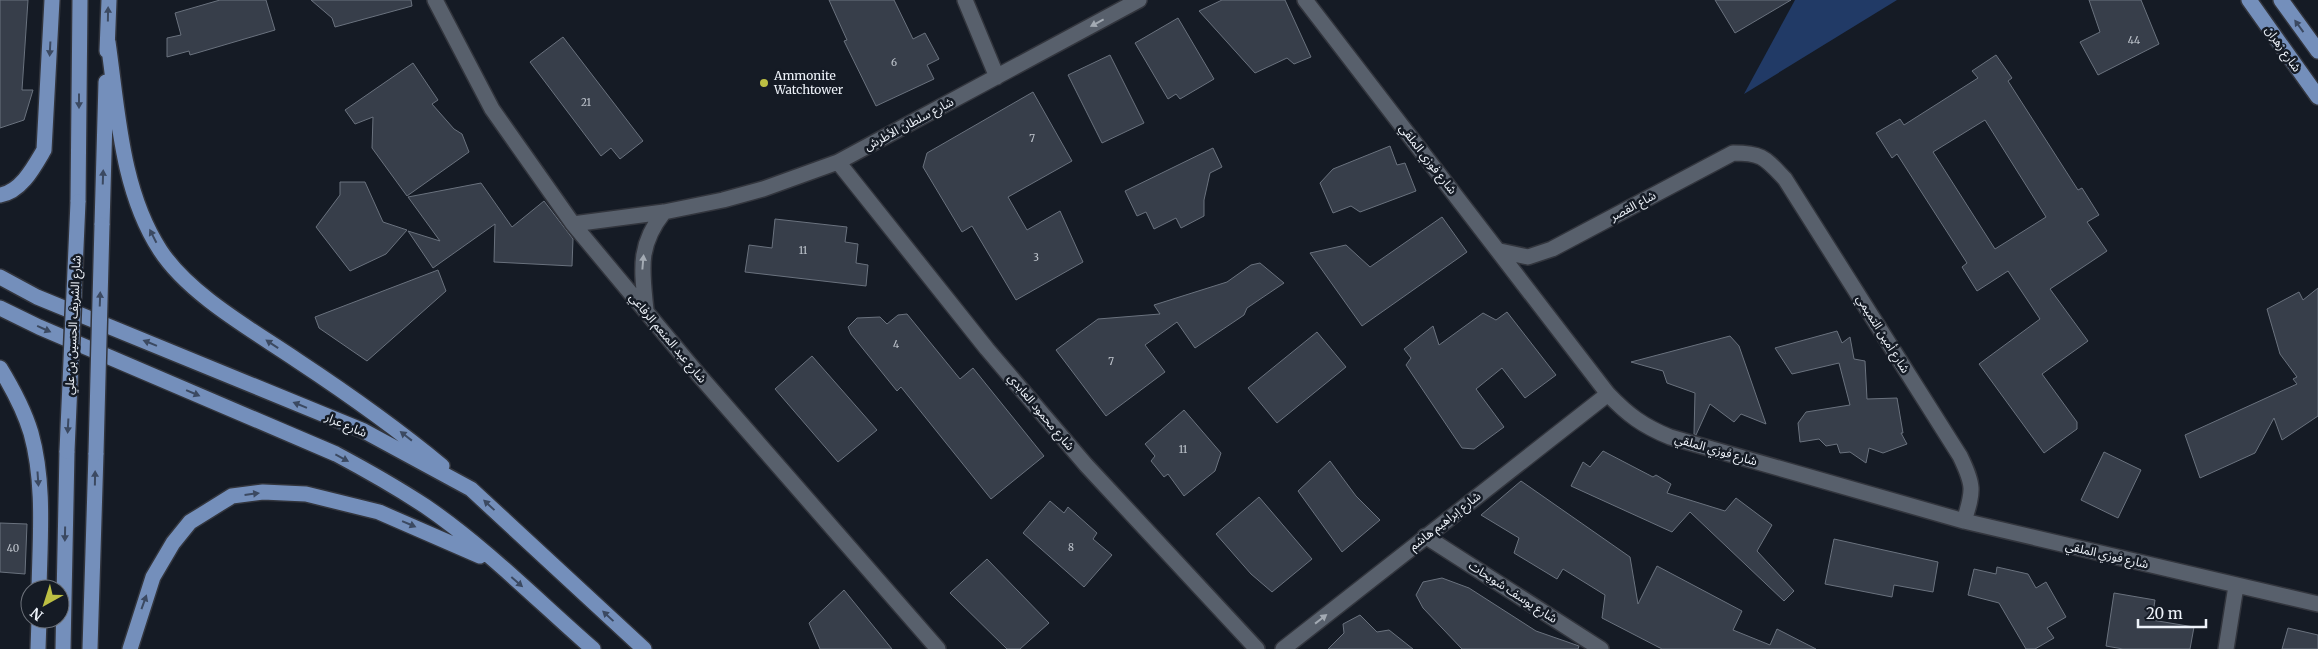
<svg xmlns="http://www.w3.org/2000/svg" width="2318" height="649" viewBox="0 0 2318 649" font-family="Merriweather,'Noto Sans Arabic',serif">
<rect width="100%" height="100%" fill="#151b25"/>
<path fill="#213a66" d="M1795,0h102l-153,94z"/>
<path fill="#373e4a" stroke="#6a727e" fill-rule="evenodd" d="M0,0h28l-6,90h11l-9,30 -24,8z
M220,0h46l9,30 -85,25 -1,-4 -22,6v-19l14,-3 -6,-22z
M311,0h100l1,6 -77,21 -3,-9z
M829,0h65l19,39 12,-6 14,26 -12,6 7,14 -58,27 -32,-65 3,-1z
M1222,0h63l26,57 -17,7 -7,-6 -32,15 -56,-62z
M1715,0h76l-56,33z
M2089,0h52l18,44 -61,31 -18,-33 20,-10z
M1178,18l36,61 -34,20 -4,-5 -8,5 -33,-56z
M563,37l80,104 -23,18 -9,-11 -10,8 -71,-94z
M1110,55l34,68 -42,20 -34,-68z
M1996,55l16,23 -4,3 70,109 4,-2 17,27 -12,7 20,29 -57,38 38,52 -46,33 35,48v7l-33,24 -65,-89 61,-45 -32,-48 -31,20 -15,-24 5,-4 -70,-109 -5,4 -16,-25 24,-14 4,6 74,-47 -6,-7zM1985,120l61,97 -51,32 -62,-97z
M413,63l25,37 -6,4 22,25 8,5 7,18 -62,44 -35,-48 1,-31 -18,7 -10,-14z
M1033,92l39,69 -64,36 19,33 33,-19 23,51 -67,38 -44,-74 -10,6 -39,-65 4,-14z
M1390,146l7,19 8,-2 11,28 -56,21 -9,-6 -18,7 -13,-30 13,-14z
M1213,148l9,19 -12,6 -6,27v16l-23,12 -5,-10 -22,11 -8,-17 -9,4 -12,-25z
M340,182h25l18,40 24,8 -21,24 -36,17 -34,-44 24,-32z
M481,183l31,44 32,-26 29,38 -1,27 -78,-4 1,-38 -62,44 -25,-37 32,10 -32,-44z
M1442,217l25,35 -105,74 -52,-73 36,-8 24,22z
M775,219l72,8 -2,15 13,2 -2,19 12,2 -2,21 -121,-14 4,-27 23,3z
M1260,263l24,20 -37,25 -3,7 -49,33 -18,-26 -32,23 20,27 -59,44 -50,-66 42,-31 62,-5 -6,-9 73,-23 24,-17z
M438,270l8,21 -79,70 -48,-33 -4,-11z
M2318,288v128l-36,24 -8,-22 -19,35 -55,25 -15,-43 112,-51 -4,-5 4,-2 -17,-23 -13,-45 32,-17 4,8z
M1507,312l49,63 -31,23 -23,-30 -26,21 28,38 -30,22 -12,-1 -56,-83 5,-7 -7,-9 29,-23 6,19 44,-32 13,7z
M907,314l53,65 13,-11 71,88 -53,43 -90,-112 -4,4 -46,-57 -3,-7 9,-9 23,-1 7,7 11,-9z
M1837,331l5,12 8,-6 4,22 11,2 2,38 30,-1 6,35h-2l6,11 -24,9 -14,-5 -3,15 -16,-11 -10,1 -3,-9 -11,2 -7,-7 -19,3 -2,-19 8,-11 44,-7 -11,-42 -47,11 -17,-26z
M1317,332l29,35 -69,56 -29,-35z
M1730,336l9,10 27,78 -25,-10 -7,8 -24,-18 -14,31 -2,-1 1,-41 -28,-10 -4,-12 -32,-9z
M812,356l65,74 -39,32 -63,-73z
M1184,410l37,43 -6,18 -31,25 -16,-22 -4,3 -13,-16 4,-5 -10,-12z
M1603,451l50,26 3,-2 15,9 -4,9 58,18 11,-13 36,27 -15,26 37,40 -10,10 -94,-89 -18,20 -101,-46 12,-24 7,5z
M2104,452l37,18 -23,48 -37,-18z
M1330,461l26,35 24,24 -38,32 -44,-61z
M1521,481l109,76 8,47 19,-38 85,45 -9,19 37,15 7,-16 39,20h-154l-60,-31 3,-23 -42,-26 -6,10 -43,-26 5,-15 -38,-23z
M1259,497l53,62 -40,33 -21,-18 -35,-40z
M1050,501l14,12 4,-6 29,26 -4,6 19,16 -28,32 -61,-54z
M0,523l27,1 -2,50 -25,-2z
M1834,539l104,23 -5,30 -39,-7 -2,12 -67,-13z
M987,559l62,64 -29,26h-13l-57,-56z
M1997,567l31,7 8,14 10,-6 20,35 -19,11 7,10 -19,11h-9l-27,-46 -31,-8 6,-26 22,5z
M1442,578l27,10 67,43 43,15 -1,3h-116l-39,-41 -7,-13 7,-13z
M844,590l48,59h-72l-11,-26z
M2114,593l41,7 -3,20 42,7 -4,22h-67l-17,-3z
M1360,615l17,17 12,-2 24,19h-85l16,-16 -1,-9z
M2288,628l30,7v14h-36z"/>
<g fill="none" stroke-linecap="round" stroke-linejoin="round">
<g stroke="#32353d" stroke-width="18">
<path id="minor" d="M435,0l57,109 81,115 125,150 240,275
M965,0l32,77
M1305,0l303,394c20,21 35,32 62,43l294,84 354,83
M838,162l149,187 99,116 171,184
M573,224l91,-12 59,-12 40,-11 75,-27 301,-162
M1500,251l28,6 24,-8 181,-96c30,0 32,5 52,26l175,277c14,29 14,34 4,65
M646,310c-4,-40 -9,-64 18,-98
M1425,536l176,113
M1283,649l325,-255
M2226,649l10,-63"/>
</g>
<g stroke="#32353d" stroke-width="18">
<path id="major" d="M2249,0l69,97
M2281,0l37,51
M108,42c10,69 13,148 52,208 29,45 94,81 138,111 50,33 98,67 144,105
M107,51l2,-51
M0,195c21,-3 34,-28 44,-45l8,-150
M78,202l2,-202
M102,225l4,-143
M0,277l37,20 327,134 107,58 173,160
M0,308l39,19 297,127c30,16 60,33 89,52 60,41 113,95 168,143
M0,368c11,18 25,45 31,65 14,50 9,105 8,156
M38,649l1,-30
M63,649l4,-198
M90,649l6,-196
M130,649l23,-72 20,-34 17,-21 42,-26 31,-4 43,2 73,18 101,44"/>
</g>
<use href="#minor" stroke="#58606c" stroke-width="15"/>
<use href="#major" stroke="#748fbb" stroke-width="15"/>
<g stroke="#32353d" stroke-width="18" stroke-linecap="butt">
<path id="major-bridge" d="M67,451l11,-249
M96,453l6,-228"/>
</g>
<use href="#major-bridge" stroke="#748fbb" stroke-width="15"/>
</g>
<defs><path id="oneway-solid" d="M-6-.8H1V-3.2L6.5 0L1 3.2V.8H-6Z" transform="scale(1.25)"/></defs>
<g fill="#3b4961">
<use href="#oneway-solid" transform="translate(108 14) rotate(-89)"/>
<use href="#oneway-solid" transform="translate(2299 26) rotate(-126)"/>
<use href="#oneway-solid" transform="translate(50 49) rotate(93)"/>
<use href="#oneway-solid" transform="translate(79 101) rotate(90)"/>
<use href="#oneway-solid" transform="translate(103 177) rotate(-88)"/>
<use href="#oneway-solid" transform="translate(153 236) rotate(-117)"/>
<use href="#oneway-solid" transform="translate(100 299) rotate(-88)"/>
<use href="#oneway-solid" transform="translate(44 329) rotate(24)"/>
<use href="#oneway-solid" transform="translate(150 343) rotate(-158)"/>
<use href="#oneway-solid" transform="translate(272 344) rotate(-146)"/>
<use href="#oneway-solid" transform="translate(193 393) rotate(23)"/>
<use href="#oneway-solid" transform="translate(300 405) rotate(-158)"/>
<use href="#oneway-solid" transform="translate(68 426) rotate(93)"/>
<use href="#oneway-solid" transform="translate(406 436) rotate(-142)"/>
<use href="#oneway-solid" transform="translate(342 458) rotate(28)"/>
<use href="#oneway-solid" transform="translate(95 478) rotate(-89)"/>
<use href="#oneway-solid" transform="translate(38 479) rotate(86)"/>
<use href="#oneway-solid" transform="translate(252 494) rotate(-7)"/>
<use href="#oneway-solid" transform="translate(489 505) rotate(-137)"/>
<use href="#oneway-solid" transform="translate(409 524) rotate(23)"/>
<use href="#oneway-solid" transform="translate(65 534) rotate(91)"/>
<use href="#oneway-solid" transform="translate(517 582) rotate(41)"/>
<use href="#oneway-solid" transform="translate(144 602) rotate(-70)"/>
<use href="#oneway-solid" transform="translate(608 616) rotate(-137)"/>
</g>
<g fill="#a3aab3">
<use href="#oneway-solid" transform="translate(1097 23) rotate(152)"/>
<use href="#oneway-solid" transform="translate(643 262) rotate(-85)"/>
<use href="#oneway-solid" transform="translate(1321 619) rotate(-38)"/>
</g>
<circle fill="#bcbf43" stroke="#151b25" stroke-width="2" cx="764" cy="83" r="5"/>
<g text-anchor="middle" stroke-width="5" stroke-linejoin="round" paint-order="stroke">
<g font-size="10" fill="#c0c6ce">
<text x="2134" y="44">44</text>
<text x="894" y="66">6</text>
<text x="586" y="106">21</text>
<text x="1032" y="142">7</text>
<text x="803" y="254">11</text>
<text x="1036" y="261">3</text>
<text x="896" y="348">4</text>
<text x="1111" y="365">7</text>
<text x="1183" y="453">11</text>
<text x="1071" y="551">8</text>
<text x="13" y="552">40</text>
</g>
<g font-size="12" fill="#eef3fa" stroke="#151b25">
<text transform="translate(2283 49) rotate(55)" y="4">شارع زهران</text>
<text transform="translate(909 124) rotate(-28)" y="4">شارع سلطان الأطرش</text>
<text transform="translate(1428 159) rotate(52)" y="4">شارع فوزي الملقي</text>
<text transform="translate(1633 206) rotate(-28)" y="4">شاع القصر</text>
<text transform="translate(73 325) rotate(-87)" y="4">شارع الشريف الحسين بن علي</text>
<text transform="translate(1883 334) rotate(58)" y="4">شارع أمين التميمي</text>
<text transform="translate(668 338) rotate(50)" y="4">شارع عبد المنعم الرفاعي</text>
<text transform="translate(1041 412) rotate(50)" y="4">شارع محمود العابدي</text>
<text transform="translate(346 425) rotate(23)" y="4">شارع عرار</text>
<text transform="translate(1716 450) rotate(16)" y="4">شارع فوزي الملقي</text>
<text transform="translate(1445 521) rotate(-38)" y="4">شارع إبراهيم هاشم</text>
<text transform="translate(2107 555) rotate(13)" y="4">شارع فوزي الملقي</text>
<text transform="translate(1513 592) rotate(33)" y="4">شارع يوسف شويحات</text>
</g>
<g font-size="12" fill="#eef3fa" stroke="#151b25" text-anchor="start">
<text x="774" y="80">Ammonite<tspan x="774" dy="14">Watchtower</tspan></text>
</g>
</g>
<g transform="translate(45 604) rotate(219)"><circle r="24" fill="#151b25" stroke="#6c717a"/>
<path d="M0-4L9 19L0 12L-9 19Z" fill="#bcbf43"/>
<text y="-8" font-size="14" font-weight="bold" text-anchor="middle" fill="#eef3fa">N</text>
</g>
<path d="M2138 619v8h68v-8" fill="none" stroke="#eef3fa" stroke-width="2.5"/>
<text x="2146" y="619" font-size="15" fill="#eef3fa" stroke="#151b25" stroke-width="4" paint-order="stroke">20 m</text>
</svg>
